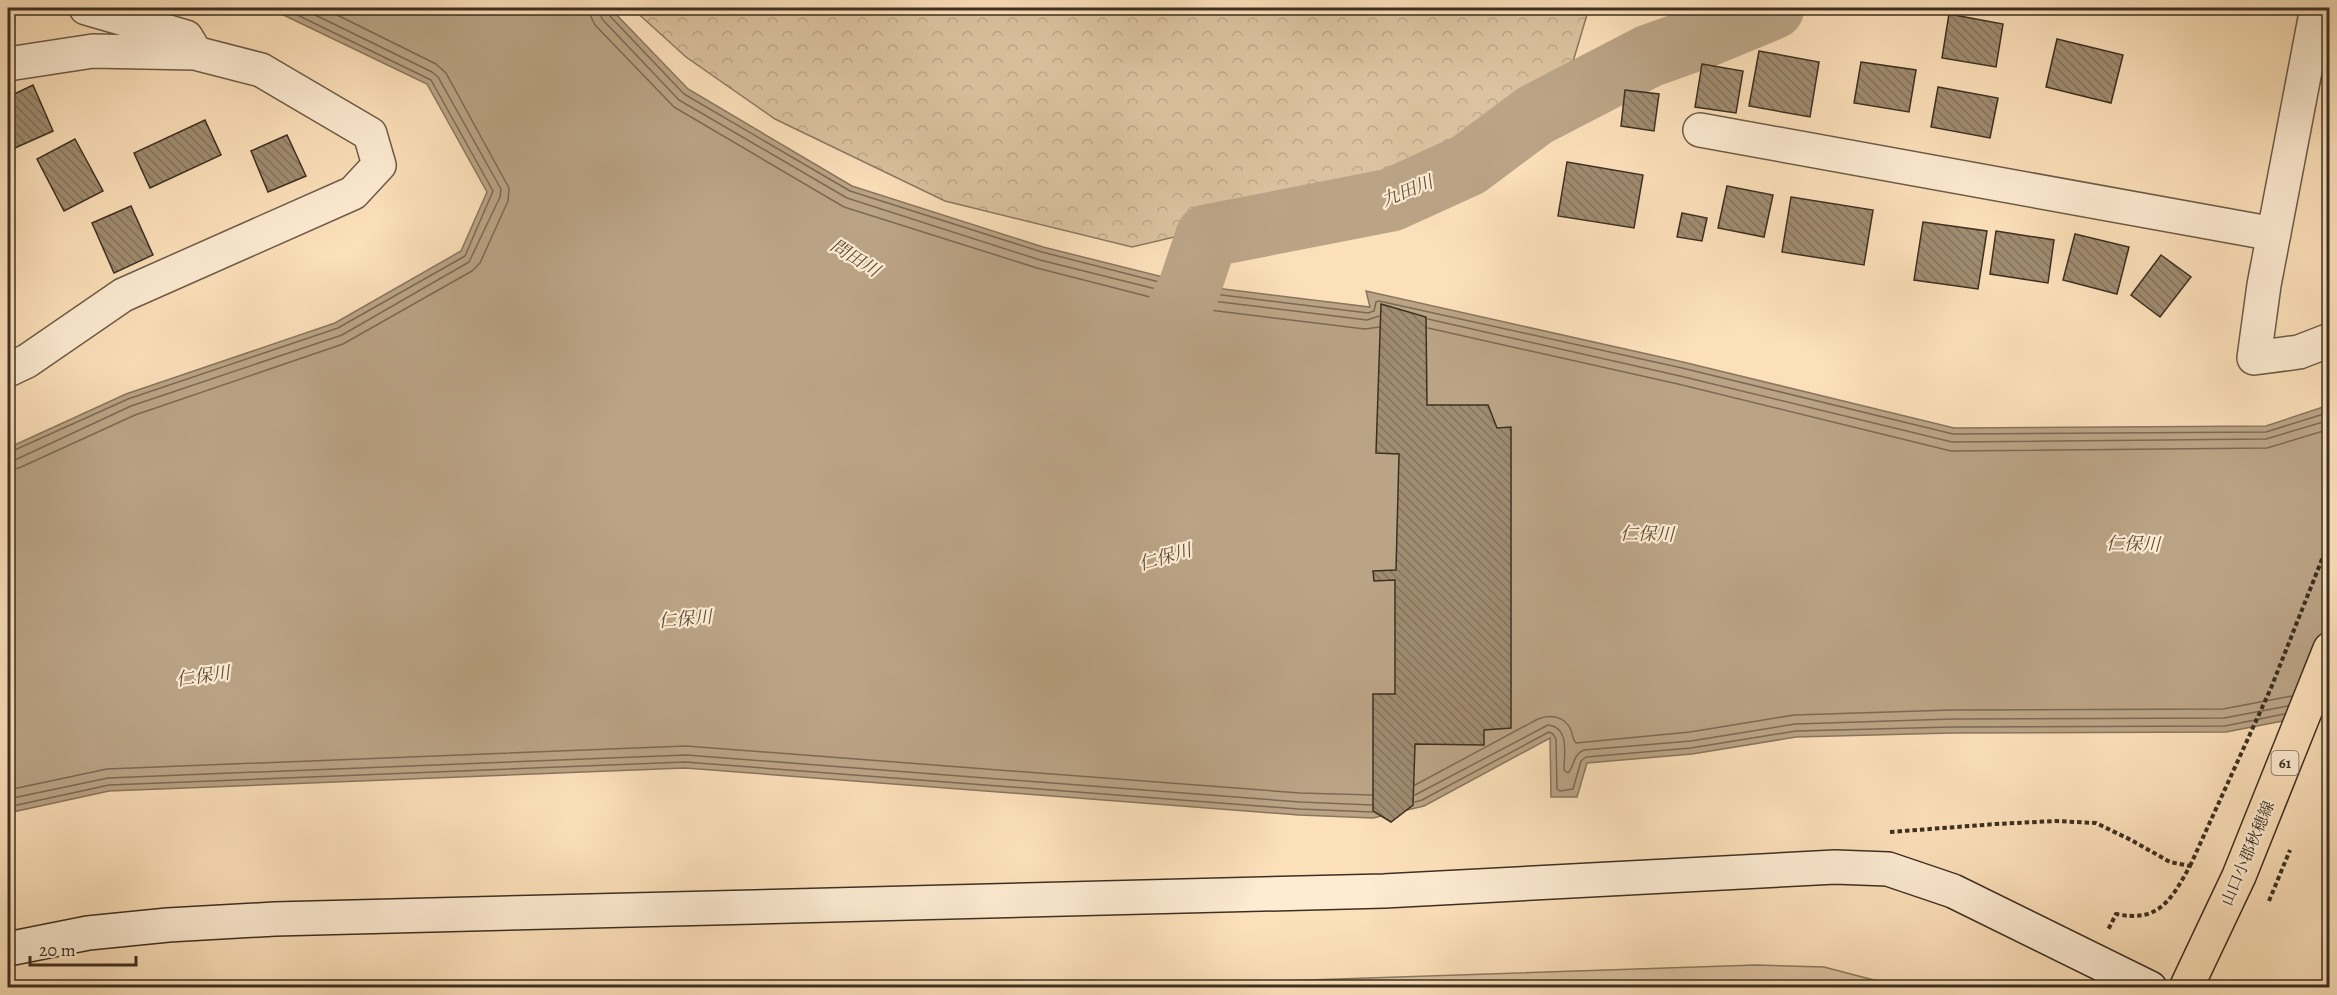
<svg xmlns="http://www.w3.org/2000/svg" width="2337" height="995" viewBox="0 0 2337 995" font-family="Alegreya,'Noto Serif JP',serif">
<defs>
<pattern id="forest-crowns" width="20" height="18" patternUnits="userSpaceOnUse" patternTransform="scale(1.5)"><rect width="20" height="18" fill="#dcc2a0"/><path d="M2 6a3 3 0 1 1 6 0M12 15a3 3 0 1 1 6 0" fill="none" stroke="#bea78a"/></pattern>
<pattern id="building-back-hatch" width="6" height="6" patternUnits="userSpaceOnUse" patternTransform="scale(1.5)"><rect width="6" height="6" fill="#a08c71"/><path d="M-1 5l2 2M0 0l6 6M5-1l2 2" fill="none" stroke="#84735c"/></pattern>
</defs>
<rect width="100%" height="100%" fill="#fce0ba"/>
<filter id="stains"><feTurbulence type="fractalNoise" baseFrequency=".00333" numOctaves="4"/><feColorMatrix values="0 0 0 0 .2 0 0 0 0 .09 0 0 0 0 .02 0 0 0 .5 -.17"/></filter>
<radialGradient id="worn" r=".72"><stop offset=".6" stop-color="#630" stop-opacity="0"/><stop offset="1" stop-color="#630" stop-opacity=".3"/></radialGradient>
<path fill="url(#forest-crowns)" stroke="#8c7960" stroke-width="1.5" d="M632,8h957l-17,57 -73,52 -99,67 -268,63 -187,-46 -170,-82 -89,-62z"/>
<path fill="#dcc2a0" stroke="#8c7960" stroke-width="1.5" d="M1756,965l68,2 61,16 3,4h-718l20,-3z"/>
<path fill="#bba486" stroke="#89765e" stroke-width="1.5" d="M269,8h341l78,81 164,97 191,61 156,39 171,21 -4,-16 317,71 271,66 312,-2 63,-21v307l-103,20 -274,1 -156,4 -104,17 -105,9 -10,34h-26l-1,-59 -126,68 -51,12 -74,-3 -614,-47 -576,23 -101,22v-365l118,-54 209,-71 126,-72 26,-59 -60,-108z"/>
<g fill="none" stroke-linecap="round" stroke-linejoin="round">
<path stroke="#7c6a54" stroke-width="1.5" d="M590,8l1,9 4,8 79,82 170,100 193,61 156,40 172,21 14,-2
M599,8l3,11 77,81 168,98 193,62 156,39 171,21 12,-4
M606,8l2,6 76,80 166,97 192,61 156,40 170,21 6,-2 2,-9 3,-1 303,67 271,66 313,-2 64,-20
M1428,319l252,57 272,66 314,-3 64,-19
M1428,328l250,56 273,67 316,-3 63,-19
M8,453l120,-54 210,-71 127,-72 28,-65 -62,-111 -148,-72
M8,461l7,-1 116,-54 211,-71 127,-73 31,-65 1,-8 -63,-112 -6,-5 -131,-64
M8,470l11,-2 116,-53 208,-71 129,-73 8,-8 28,-62 1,-13 -63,-115 -10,-9 -113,-56
M1415,785l123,-66c12,-5 27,-3 33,11 2,5 1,9 5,13l114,-11 104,-17 158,-5 271,-1 69,-13
M8,790l99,-21 579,-23 614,47 72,2
M1415,795l133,-70c22,2 16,29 16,45l4,3c7,-7 4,-18 16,-23l107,-9 104,-17 157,-5 272,-1 64,-12
M8,799l100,-21 578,-23 614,47 72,3
M1415,802l7,-2 127,-68 4,2 3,5 1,50 3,2 13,-2 8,-28 5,-4 105,-9 105,-17 156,-4 273,-1 59,-12
M8,807l101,-22 576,-23 614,47 73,3"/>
<path stroke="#bba486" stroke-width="63" d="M1151,361l38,-72 18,-53 184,-36 77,-35 67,-50 114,-59 59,-21 65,-27"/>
</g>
<path fill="url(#building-back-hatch)" stroke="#3d3021" stroke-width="1.5" d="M1949,14l54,10 -7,43 -54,-9z
M2057,39l66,16 -12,48 -65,-16z
M1759,51l60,11 -9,55 -61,-11z
M1861,62l55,8 -7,42 -55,-9z
M1702,64l41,7 -7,42 -41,-6z
M33,85l20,46 -45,20v-54z
M1938,87l60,11 -8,40 -59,-11z
M1625,90l34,4 -5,37 -33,-5z
M205,120l16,35 -71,33 -16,-35z
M287,135l19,41 -38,16 -17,-41z
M75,139l28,52 -39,20 -27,-52z
M1567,162l76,13 -9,53 -76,-12z
M1727,186l46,9 -9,42 -46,-9z
M1791,197l82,13 -9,55 -82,-13z
M131,206l22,49 -39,18 -22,-50z
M1682,213l25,5 -5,23 -25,-4z
M1923,222l64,9 -9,58 -64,-9z
M1996,231l58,9 -6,43 -58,-9z
M2075,234l54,13 -12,47 -54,-14z
M2161,255l30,22 -31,40 -29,-22z
M1381,304l45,13 1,88h61l9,23 14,-1v301l-27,2v15l-69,-1 -2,61 -22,17 -18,-11v-117h22v-114l-21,1 -1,-10 23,-1 3,-116 -23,-1z"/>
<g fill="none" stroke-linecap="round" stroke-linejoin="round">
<g stroke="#6d5c47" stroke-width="36">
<path id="street" d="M86,8l100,29 9,15
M2317,8l-53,277 -10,73 45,-6 31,-12
M8,64l85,-13 102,2 66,17 109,64 9,31 -26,28 -230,102 -96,66 -19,9
M1700,130l574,104"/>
</g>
<g stroke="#3d3021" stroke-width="36">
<path id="secondary" d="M8,949l80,-16 80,-8 107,-6 1109,-28 451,-24 53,2 65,22 197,97"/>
</g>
<g stroke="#3d3021" stroke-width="36">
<path id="primary" d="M2186,988l53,-112 91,-227"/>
</g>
<path stroke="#3d3021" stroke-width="4" stroke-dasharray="4.5 3" stroke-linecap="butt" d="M1890,832l106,-8 60,-3 40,2 35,17 39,22 20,4c-19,34 -31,57 -74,48l-8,16
M2190,866l81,-178 59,-149
M2269,901l21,-51"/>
<use href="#street" stroke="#fdebd2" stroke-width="33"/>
<use href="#secondary" stroke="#fdebd2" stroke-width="33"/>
<use href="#primary" stroke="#fce0ba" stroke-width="33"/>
</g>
<g text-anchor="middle" stroke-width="4.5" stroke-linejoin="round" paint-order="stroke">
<rect fill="#fdebd2" stroke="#776856" stroke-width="1.5" x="2271.5" y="751" width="27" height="24" rx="4.5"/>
<g font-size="15" font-weight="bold" fill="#3d3021">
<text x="2285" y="768">61</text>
</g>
<g font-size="16" fill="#3d3021" stroke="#fdebd2">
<text transform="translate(2247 853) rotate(-67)" y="6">山口小郡秋穂線</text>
</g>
<g font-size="18" font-style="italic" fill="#5c4d3a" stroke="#fdebd2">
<text transform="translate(1407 191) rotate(-22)" y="6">九田川</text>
<text transform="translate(855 258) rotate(32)" y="6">問田川</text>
<text transform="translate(1647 534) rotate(1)" y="6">仁保川</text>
<text transform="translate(2133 544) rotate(1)" y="6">仁保川</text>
<text transform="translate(1165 557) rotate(-16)" y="6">仁保川</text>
<text transform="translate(685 619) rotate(-5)" y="6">仁保川</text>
<text transform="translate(203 676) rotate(-8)" y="6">仁保川</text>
</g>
</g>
<rect width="2337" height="995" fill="none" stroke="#fce0ba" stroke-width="30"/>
<rect x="9" y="9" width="2319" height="977" fill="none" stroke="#3d3021" stroke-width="3"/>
<rect x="15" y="15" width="2307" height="965" fill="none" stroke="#3d3021" stroke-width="1.5"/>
<path d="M30 956v9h106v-9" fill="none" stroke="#3d3021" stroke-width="3"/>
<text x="39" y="956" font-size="18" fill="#3d3021" stroke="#fdebd2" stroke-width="4.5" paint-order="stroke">20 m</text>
<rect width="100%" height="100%" filter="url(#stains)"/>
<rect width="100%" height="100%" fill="url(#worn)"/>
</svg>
